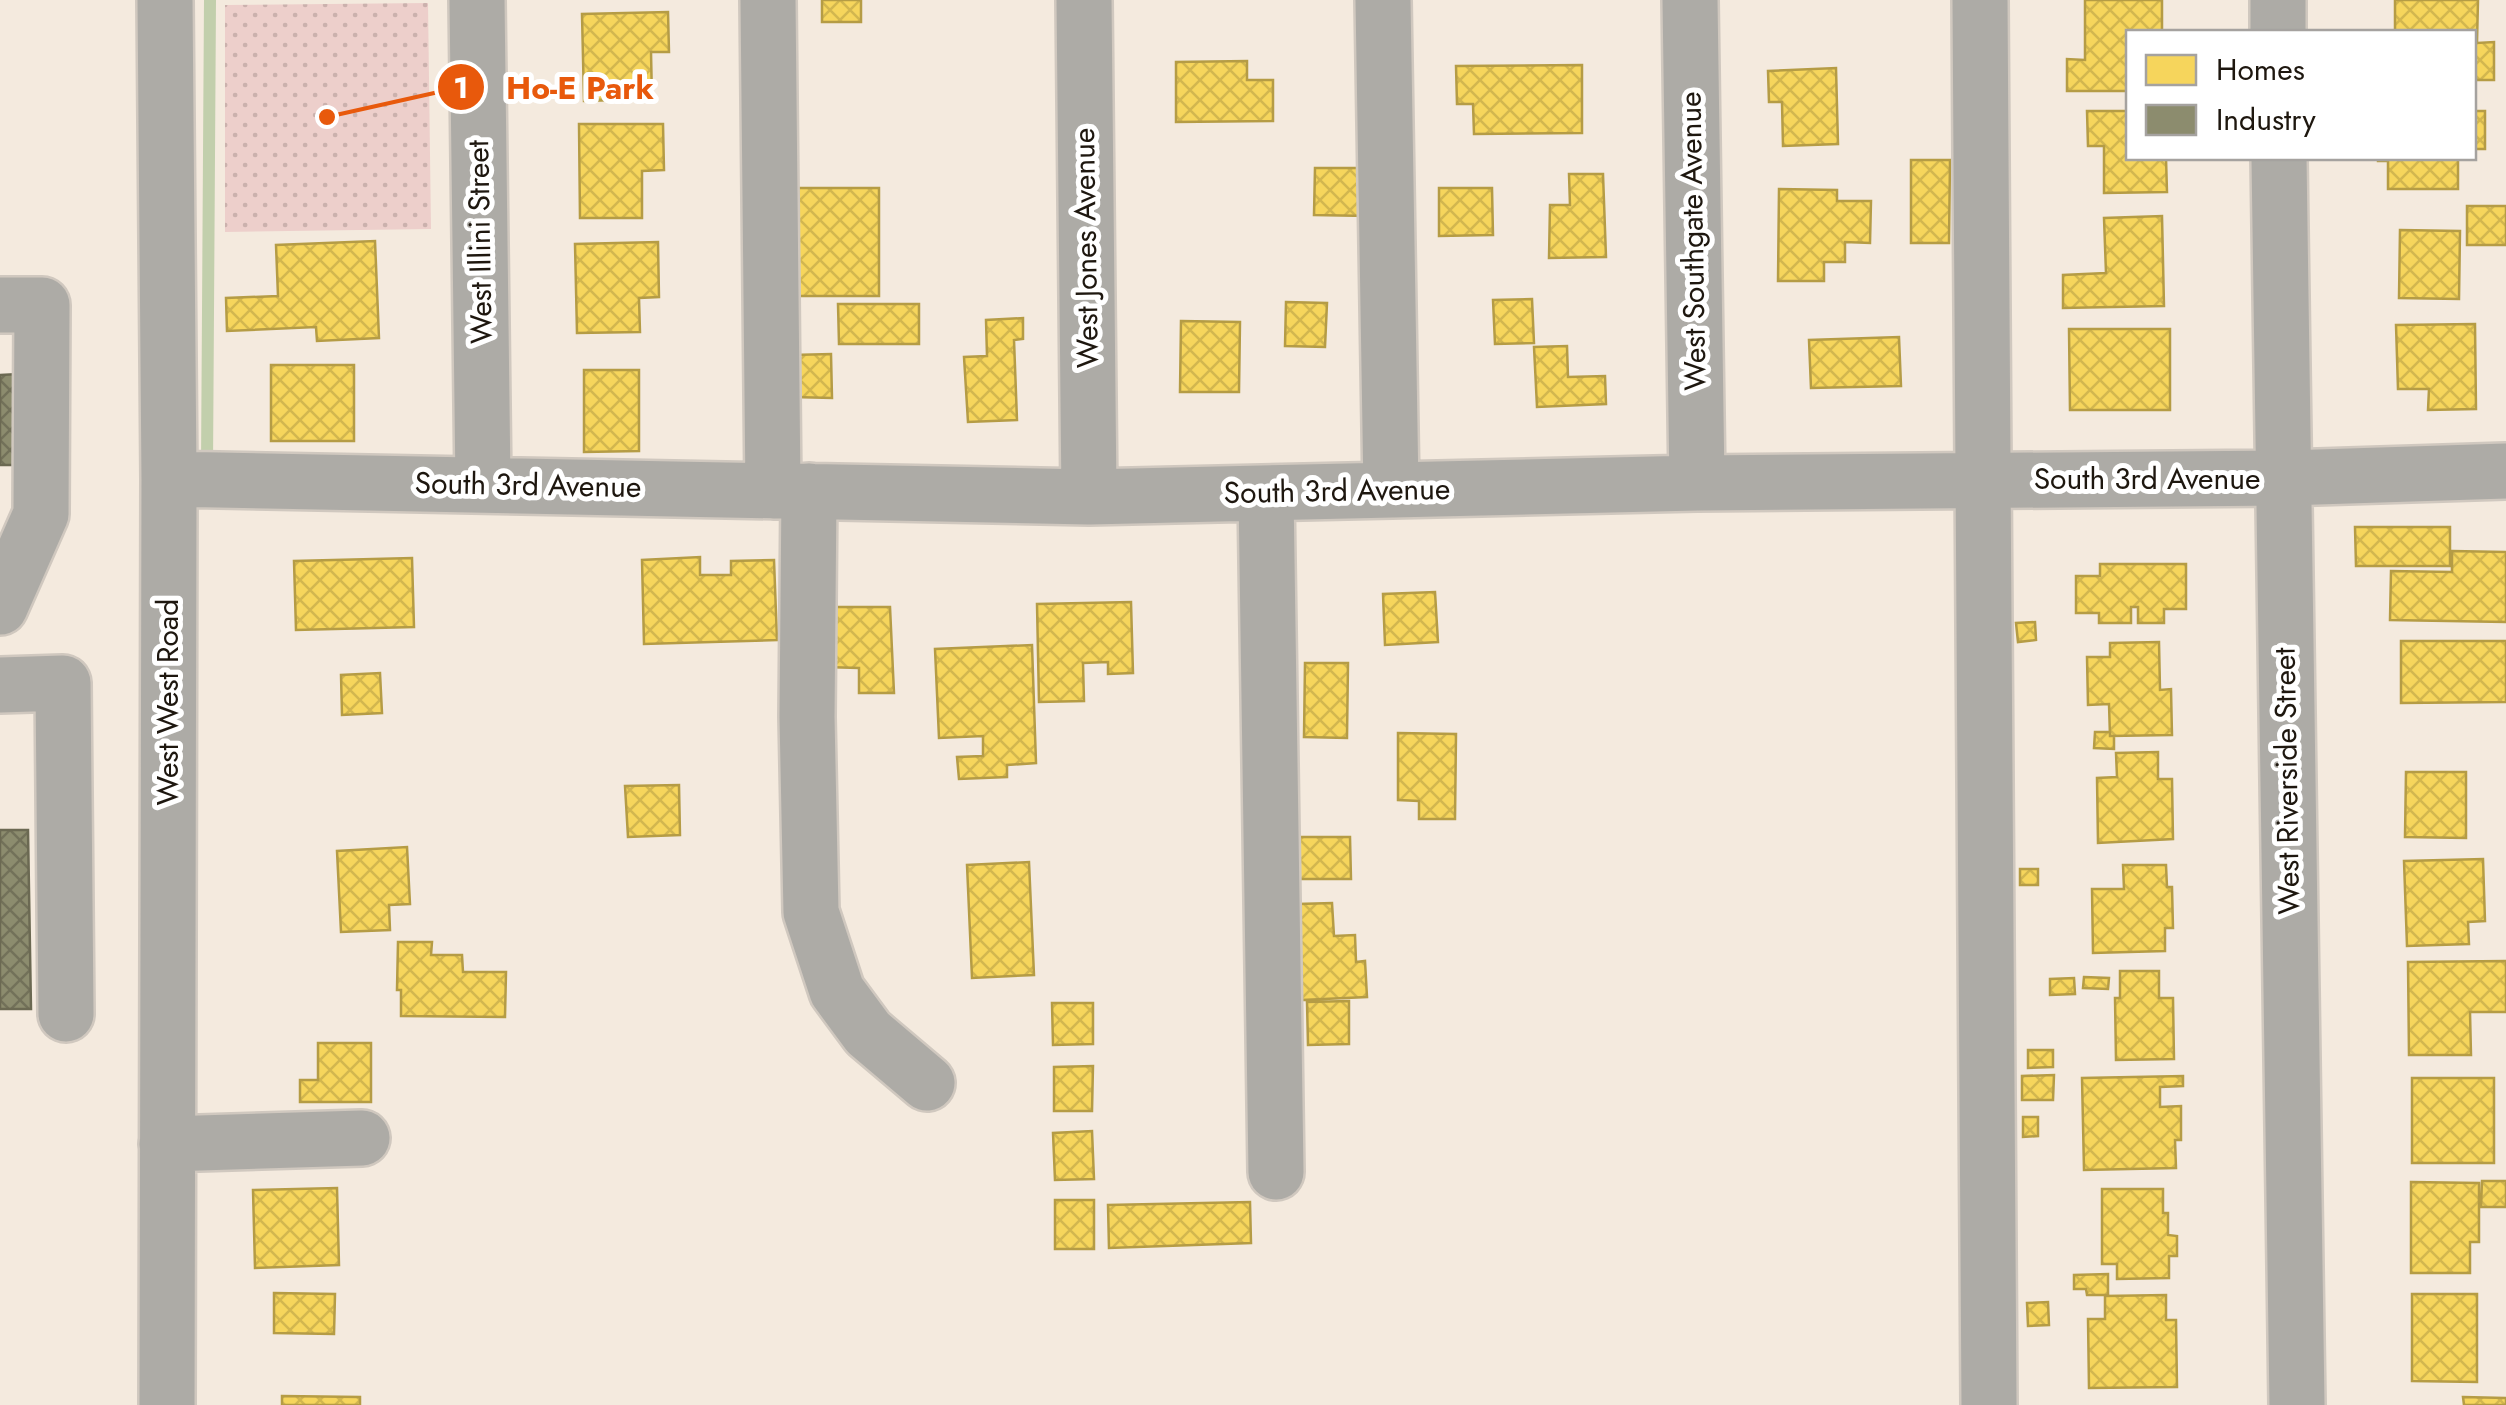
<svg xmlns="http://www.w3.org/2000/svg" width="2506" height="1405" viewBox="0 0 2506 1405" font-family="Jost,sans-serif">
<defs>
<pattern id="park-dots" width="8" height="8" patternUnits="userSpaceOnUse" patternTransform="scale(2.5)"><rect width="8" height="8" fill="#edcfcb"/><path d="M2 2h.1M6 6h.1" fill="none" stroke="#cbb1ad" stroke-width="1.8" stroke-linecap="round"/></pattern>
<pattern id="homes-cross-hatch" width="8" height="8" patternUnits="userSpaceOnUse" patternTransform="scale(2.5)"><rect width="8" height="8" fill="#f6d55c"/><path d="M0 0l8 8M0 8l8-8" fill="none" stroke="#d2b64f"/></pattern>
<pattern id="industry-cross-hatch" width="8" height="8" patternUnits="userSpaceOnUse" patternTransform="scale(2.5)"><rect width="8" height="8" fill="#8c8c6e"/><path d="M0 0l8 8M0 8l8-8" fill="none" stroke="#727159"/></pattern>
</defs>
<rect width="100%" height="100%" fill="#f4eade"/>
<path fill="url(#park-dots)" d="M428,3l3,226 -206,3v-227z"/>
<path fill="url(#homes-cross-hatch)" stroke="#b59c45" stroke-width="2.5" d="M822,0h39v22h-39z
M2085,0h77v32h-34v59h-61v-32l18,1z
M2395,0h83l-1,43 17,-1v38h-20v-48h-79z
M668,12l1,40h-18l1,47 -68,2 -2,-87z
M1247,61v19h26v41l-97,1v-60z
M1582,65v68l-108,1 -1,-30h-16l-1,-38z
M1836,68l2,76 -55,2 -1,-44h-13l-1,-31z
M2087,111h41v47h38l1,34 -63,1v-47h-16z
M2474,111h11v38h-11z
M579,124h84l1,46 -22,1v47h-62z
M2378,158h80v31h-70v-28h-10z
M1911,160h39l-1,83h-38z
M1315,168h53l-1,48 -53,-1z
M1569,174h34l3,83 -57,1 1,-53h20z
M798,188h81v108h-83z
M1439,188h53l1,47 -54,1z
M1779,189l58,1v11h34l-1,42 -25,-1v20h-21v19h-46z
M2467,206h39v39h-39z
M2162,216l2,90 -101,2v-33l43,-2 -2,-55z
M2400,230l60,1 -1,68 -60,-1z
M375,241l4,97 -62,3 -1,-14 -89,4 -1,-33 52,-2 -2,-51z
M658,242l1,55 -20,1 1,34 -63,1 -2,-89z
M1532,299l2,44 -39,1 -2,-44z
M1286,302l41,1 -2,44 -40,-1z
M838,304h81v40h-80z
M1023,318v21l-9,1 3,80 -49,2 -4,-65 23,-1 -1,-36z
M1181,321l59,1 -1,70h-59z
M2475,324l1,85 -48,1 1,-21h-31l-2,-64z
M2069,329h101v81h-100z
M1899,337l2,49 -90,2 -2,-48z
M1567,346l1,31 37,-1 1,28 -69,3 -3,-60z
M831,354l1,44 -39,-1v-42z
M271,365h83v76h-83z
M584,370h55v81l-55,1z
M2355,527h95v39h-94z
M2452,551l54,1v70l-116,-2 1,-49 61,1z
M700,557v18h31v-14l43,-1 3,80 -133,4 -2,-84z
M412,558l2,69 -118,3 -2,-69z
M2100,564h86v45h-22v14h-26v-16h-7v16h-32v-10h-23v-37h24z
M1435,592l3,50 -53,3 -2,-51z
M1131,602l2,71 -25,1v-12l-25,1 1,38 -45,1 -2,-98z
M825,607h65l4,86h-35v-25l-34,-1z
M2035,622l1,18 -18,2 -2,-19z
M2401,641h105v61l-105,1z
M2159,642l1,48 11,-1 1,46 -62,1 -1,-32 -21,1 -1,-48h23v-14z
M1032,645l4,118 -29,2v12l-48,2 -2,-22 26,-1v-20l-44,2 -4,-89z
M1305,663h43l-1,75 -43,-1z
M380,673l2,40 -40,2 -1,-40z
M2095,732h15v4h4v13l-20,-1z
M1398,733l58,1 -1,85h-36v-18l-21,-1z
M2158,752v27h14l1,60 -75,4 -1,-65 20,-1 -1,-24z
M2406,772h60v66l-61,-1z
M679,785l1,50 -52,2 -3,-51z
M1293,837h57l1,42h-58z
M407,847l3,57 -21,1 1,25 -49,2 -4,-81z
M2483,859l2,62 -17,1 1,22 -62,2 -3,-85z
M1029,862l5,113 -62,3 -5,-113z
M2123,865h43l1,22h5l1,41h-8v23l-72,2 -1,-64h32z
M2020,869h18v16h-18z
M1332,903l2,33 21,-1 1,27 9,-1 2,36 -65,3 -4,-96z
M398,942h34l-1,13h31l1,17h43l-1,45 -104,-1v-26h-4z
M2506,961v51h-36l1,43h-62l-1,-93z
M2120,971h39v27h14l1,61 -58,1 -1,-62h5z
M2084,977l25,1 -1,11 -25,-1z
M2074,978l1,16 -25,1v-16z
M1349,1001v43l-41,1 -1,-43z
M1052,1003h41v41l-40,1z
M318,1043h53v59h-71v-22h18z
M2028,1050h25v17l-25,1z
M1093,1066l-1,45h-38v-44z
M2054,1075l-1,25h-31v-24z
M2183,1076v10l-23,1v20l21,-1v34h-6l1,28 -92,2 -2,-92z
M2412,1078h82v85h-82z
M2023,1117h15v19l-15,1z
M1092,1131l2,48 -39,1 -2,-47z
M2482,1181h24v26h-25z
M2411,1182l68,1v59h-9v31h-59z
M337,1188l2,77 -84,3 -2,-78z
M2102,1189h61v24h5v22l9,1v20h-8v22l-52,1v-15h-15z
M1055,1200h39v49h-39z
M1250,1202l1,41 -142,5 -1,-43z
M2108,1274v21h-21l-1,-6h-12v-14z
M274,1293l61,1 -1,40 -60,-1z
M2412,1294h65v88l-65,-1z
M2166,1295v25h10l1,67 -88,1 -1,-69h17v-23z
M2048,1302l1,23 -21,1 -1,-23z
M282,1396l78,1v8h-78z
M2463,1397l43,1v7h-42z"/>
<path fill="url(#industry-cross-hatch)" stroke="#6b6952" stroke-width="2.5" d="M18,374l2,91h-20v-90z
M0,830h28l3,179h-31z"/>
<g fill="none" stroke-linecap="round" stroke-linejoin="round">
<path stroke="#c2cfac" stroke-width="12" d="M207,467l3,-467"/>
<g stroke="#d0c8bf" stroke-width="60">
<path id="minor" d="M165,0l4,479 -2,926
M477,0l6,485
M768,0l5,491
M1084,0l5,497
M1383,0l8,490
M1690,0l7,483
M1980,0l9,1405
M2278,0v32
M2279,158l18,1247
M0,305h42l-1,209 -41,93
M169,479l920,18 608,-14 586,-5 223,-7
M809,491l-2,226 4,195 26,79 31,42 59,50
M1266,493l10,679
M0,685l63,-2 3,331
M167,1144l195,-6"/>
</g>
<use href="#minor" stroke="#adaba6" stroke-width="55"/>
</g>
<g text-anchor="middle" stroke-width="10" stroke-linejoin="round" paint-order="stroke">
<g font-size="30" fill="#1e170f" stroke="#fff">
<text transform="translate(1693 241) rotate(-91)" y="10">West Southgate Avenue</text>
<text transform="translate(480 242) rotate(-91)" y="10">West Illini Street</text>
<text transform="translate(1086 248) rotate(-91)" y="10">West Jones Avenue</text>
<text x="2147" y="489">South 3rd Avenue</text>
<text transform="translate(528 485) rotate(1)" y="10">South 3rd Avenue</text>
<text transform="translate(1337 491) rotate(-1)" y="10">South 3rd Avenue</text>
<text transform="translate(168 702) rotate(-90)" y="10">West West Road</text>
<text transform="translate(2287 781) rotate(-91)" y="10">West Riverside Street</text>
</g>
</g>
<path fill="none" stroke="#e8590c" stroke-width="4" d="M327 117L461 87"/>
<g fill="#e8590c" stroke="#fff" stroke-width="4">
<circle cx="327" cy="117" r="10"/>
<circle cx="461" cy="87" r="25"/>
</g>
<g font-size="30" text-anchor="middle" font-weight="bold" fill="#fff">
<text x="461" y="98">1</text>
</g>
<g font-size="32" text-anchor="middle" font-weight="bold" fill="#e8590c" stroke="#fff" stroke-width="10" stroke-linejoin="round" paint-order="stroke">
<text x="580" y="99">Ho-E Park</text>
</g>
<rect x="2126" y="30" width="350" height="130" fill="#ffffff" stroke="#a5a29f" stroke-width="2.5"/>
<rect x="2146" y="55" width="50" height="30" fill="#f6d55c" stroke="#a5a29f" stroke-width="2.5"/>
<text x="2216" y="80" font-size="30" fill="#1e170f">Homes</text>
<rect x="2146" y="105" width="50" height="30" fill="#8c8c6e" stroke="#a5a29f" stroke-width="2.5"/>
<text x="2216" y="130" font-size="30" fill="#1e170f">Industry</text>
</svg>
